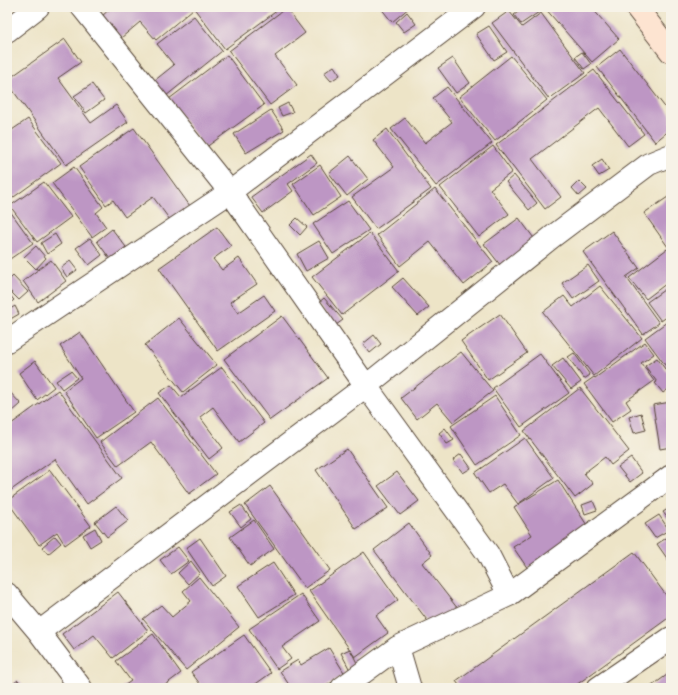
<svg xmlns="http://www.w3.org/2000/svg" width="678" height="695" viewBox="0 0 678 695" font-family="Sriracha,sans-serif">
<rect width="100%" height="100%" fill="#f7f3e8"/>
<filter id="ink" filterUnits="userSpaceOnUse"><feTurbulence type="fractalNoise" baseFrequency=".025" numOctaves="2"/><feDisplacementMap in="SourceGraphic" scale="8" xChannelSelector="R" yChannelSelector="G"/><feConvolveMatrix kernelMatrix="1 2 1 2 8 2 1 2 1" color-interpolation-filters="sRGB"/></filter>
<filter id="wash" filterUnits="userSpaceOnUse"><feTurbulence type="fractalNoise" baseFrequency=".012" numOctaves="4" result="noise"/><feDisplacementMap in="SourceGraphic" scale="16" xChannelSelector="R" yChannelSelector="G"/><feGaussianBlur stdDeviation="0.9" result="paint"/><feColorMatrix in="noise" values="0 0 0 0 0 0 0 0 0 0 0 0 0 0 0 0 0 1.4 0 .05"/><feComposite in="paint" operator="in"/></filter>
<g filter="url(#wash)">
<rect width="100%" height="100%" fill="#ede4c7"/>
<g id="blocks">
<path fill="#bd96c4" d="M7,7l8,10 -8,6z
M112,7h79l2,2 -37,31 -16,-18 -19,16 -19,-22z
M193,7h89l-57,42z
M380,7h30l-18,15z
M525,7h10l4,5 -18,12 -7,-9z
M544,7h47l28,32 -27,23z
M286,8l19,25 -30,23 22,29 -27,20 -41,-54z
M509,11l13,16 19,-14 44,60 -36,26 -57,-76z
M407,12l9,12 -12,8 -8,-10z
M194,16l28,35 -56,45 -12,-15 20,-16 -17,-21z
M489,26l18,26 -13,8 -18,-26z
M65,39l16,23 -23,16 33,45 25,-18 12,17 -62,43 -59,-83v-2z
M620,49l51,66v14l-16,13 -58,-75z
M582,52l9,12 -7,5 -9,-12z
M227,55l37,50 -59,43 -36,-49z
M511,56l36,44 -52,41 -36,-44z
M453,58l17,25 -14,10 -18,-25z
M334,66l6,9 -9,6 -7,-8z
M594,70l50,64 -16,12 -29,-38 -67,51 29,38 -16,12 -49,-64z
M92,84l12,16 -18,13 -12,-17z
M447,87l45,56 -56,43 -45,-57 14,-11 20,25 27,-21 -19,-24z
M288,103l5,9 -11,4 -4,-8z
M271,110l13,20 -38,23 -12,-19z
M28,119l33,44 -54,39v-73l2,3z
M134,128l56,78 -20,14 -17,-23 -28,20 -12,-17 -7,5 -27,-38z
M387,129l44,60 -55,40 -24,-32 42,-30 -21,-27z
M493,146l19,26 -22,17 19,25 -30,23 -39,-50z
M311,154l6,9 -29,21 5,7 -30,22 -12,-16z
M350,156l18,23 -21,17 -18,-23z
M602,159l7,11 -10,6 -7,-10z
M320,165l21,32 -27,18 -21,-31z
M74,167l29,40 -7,6 10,14 -14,10 -40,-54z
M514,175l23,28 -8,7 -23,-28z
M579,181l8,8 -8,7 -7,-8z
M44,182l27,35 -34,25 -27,-36z
M435,189l58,73 -29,23 -34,-43 -30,24 -23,-31z
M671,195v50l-3,2 -24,-34z
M348,201l21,29 -36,24 -20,-30z
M7,207l26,36 -26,18z
M297,218l10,9 -7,8 -10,-10z
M519,218l17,23 -35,25 -17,-22z
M217,227l14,19 -18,13 9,11 17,-12 18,26 -27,18 8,11 26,-18 11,16 -57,40 -59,-83z
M112,229l14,18 -16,12 -13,-18z
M612,231l27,37 -13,9 33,46 -16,11 -60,-82z
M370,233l29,38 -57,44 -30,-38z
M55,234l6,10 -14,10 -6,-11z
M90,238l12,17 -13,10 -13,-17z
M319,241l10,17 -23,13 -9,-17z
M36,246l10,12 -10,11 -12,-12z
M667,249l3,4 1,-1v28l-25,19 -17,-21z
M51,260l15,21 -28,21 -15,-21z
M70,261l7,9 -10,7 -6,-9z
M588,265l11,16 -26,18 -11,-16z
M13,276l15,16 -9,8 -12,-12v-6z
M403,278l26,29 -11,9 -26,-29z
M671,285v29l-10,7 -14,-19z
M600,286l42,52 -48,38 -51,-64 21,-16 9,11z
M7,292l7,8 -7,6z
M324,298l19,22 -7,5 -19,-21z
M15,306l4,8 -12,7v-10z
M500,314l27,39 -39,27 -27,-39z
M282,316l46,62 -58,42 -46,-61z
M179,318l38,47 -34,27 -38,-47z
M671,319v54l-26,-35z
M80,332l54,80 -38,26 -32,-47 17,-13 -21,-32z
M374,335l7,9 -11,9 -7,-9z
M645,342l9,12 -13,9 13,18 -28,20 5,8 -19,13 -28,-38 10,-7 1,1z
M461,352l32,39 -40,31 -16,-19 -20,16 -16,-21z
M574,353l16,22 -6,4 -16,-22z
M540,354l29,39 -48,34 -28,-39z
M563,358l18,24 -10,7 -19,-23z
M657,358l14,19v10l-8,6 -8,-10 2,-1 -12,-16z
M35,361l19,26 -17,13 -18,-27z
M222,367l42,56 -25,19 -26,-35 -13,10 23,31 -14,11 -50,-66 12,-8 10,12z
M71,371l6,7 -15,11 -6,-8z
M580,388l49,63 -18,14 -6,-8 -21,16 9,11 -18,14 -51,-67z
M7,389l14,15 -9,8 -5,-5z
M58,390l64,88 -35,26 -32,-45 -48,34v-66z
M495,396l26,39 -44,30 -26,-39z
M158,398l58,76 -27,20 -38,-52 -33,24 -18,-24z
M671,402v45l-11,2 -7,-44z
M641,413l5,17 -12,3 -5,-16z
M445,428l9,12 -7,4 -8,-11z
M525,438l29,40 -36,26 -15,-20 -14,9 -14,-20z
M347,449l41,59 -32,21 -40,-59z
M461,454l10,14 -8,5 -10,-13z
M631,458l11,15 -12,9 -12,-15z
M50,470l41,56 -26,19 -8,-13 -18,13 -32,-44z
M397,472l22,29 -19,14 -22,-29z
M558,480l32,50 -62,39 -15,-22 19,-12 -18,-28z
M270,486l60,84 -25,18 -60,-83z
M593,501l4,9 -12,4 -3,-9z
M241,505l10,14 -10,8 -11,-15z
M116,506l12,15 -21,16 -12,-15z
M671,507v16l-8,-11z
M659,515l10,15 -14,8 -10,-14z
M254,520l20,29 -24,17 -20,-29z
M409,523l23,32 -10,8 36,46 -25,19 -59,-78z
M95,528l6,12 -11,7 -7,-12z
M671,535v29l-14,-20z
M55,536l6,7 -13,11 -6,-7z
M200,538l26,38 -14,10 -26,-38z
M178,547l11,14 -18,13 -11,-14z
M364,552l34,48 -22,16 12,17 -33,24 -46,-66z
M634,552l37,50v14l-99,72h-111l-5,-7z
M191,561l9,12 -12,11 -10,-11z
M273,563l21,32 -35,22 -21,-31z
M199,577l40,50 -53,43 -43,-51 18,-14 11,12 19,-16 -8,-10z
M118,592l30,39 -35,27 -19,-23 -20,15 -12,-16z
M301,594l19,27 -38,26 9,12 -14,10 -28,-40z
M153,634l28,39 -20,15h-40l10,-7 -15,-20z
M244,635l27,38 -21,15h-47l-12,-16z
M329,648l16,26 -22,14h-32l-11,-17 18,-11 3,5z
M350,649l9,18 -8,5 -10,-19z
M671,672v16h-22z
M18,680l7,8h-17z"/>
</g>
</g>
<g filter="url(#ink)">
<use href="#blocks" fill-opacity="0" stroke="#564637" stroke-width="1"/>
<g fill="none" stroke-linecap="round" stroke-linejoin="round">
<g stroke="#564637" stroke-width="24">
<path id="street" d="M7,31l31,-24
M7,341l223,-149 244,-185
M7,594l32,38 42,56
M509,595l-21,-41 -122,-168 186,-149 97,-73 22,-9
M39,632l327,-246 -136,-194 -148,-185
M398,647l12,41
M342,688l56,-41 111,-52 162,-119
M598,688l73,-50"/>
</g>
<g stroke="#564637" stroke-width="24">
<path id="secondary" d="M636,7l35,45"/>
</g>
<use href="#street" stroke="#fff" stroke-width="22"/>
<use href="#secondary" stroke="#fde4d1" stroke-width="22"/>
</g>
</g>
<rect width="678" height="695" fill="none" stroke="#f7f3e8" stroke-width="24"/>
</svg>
